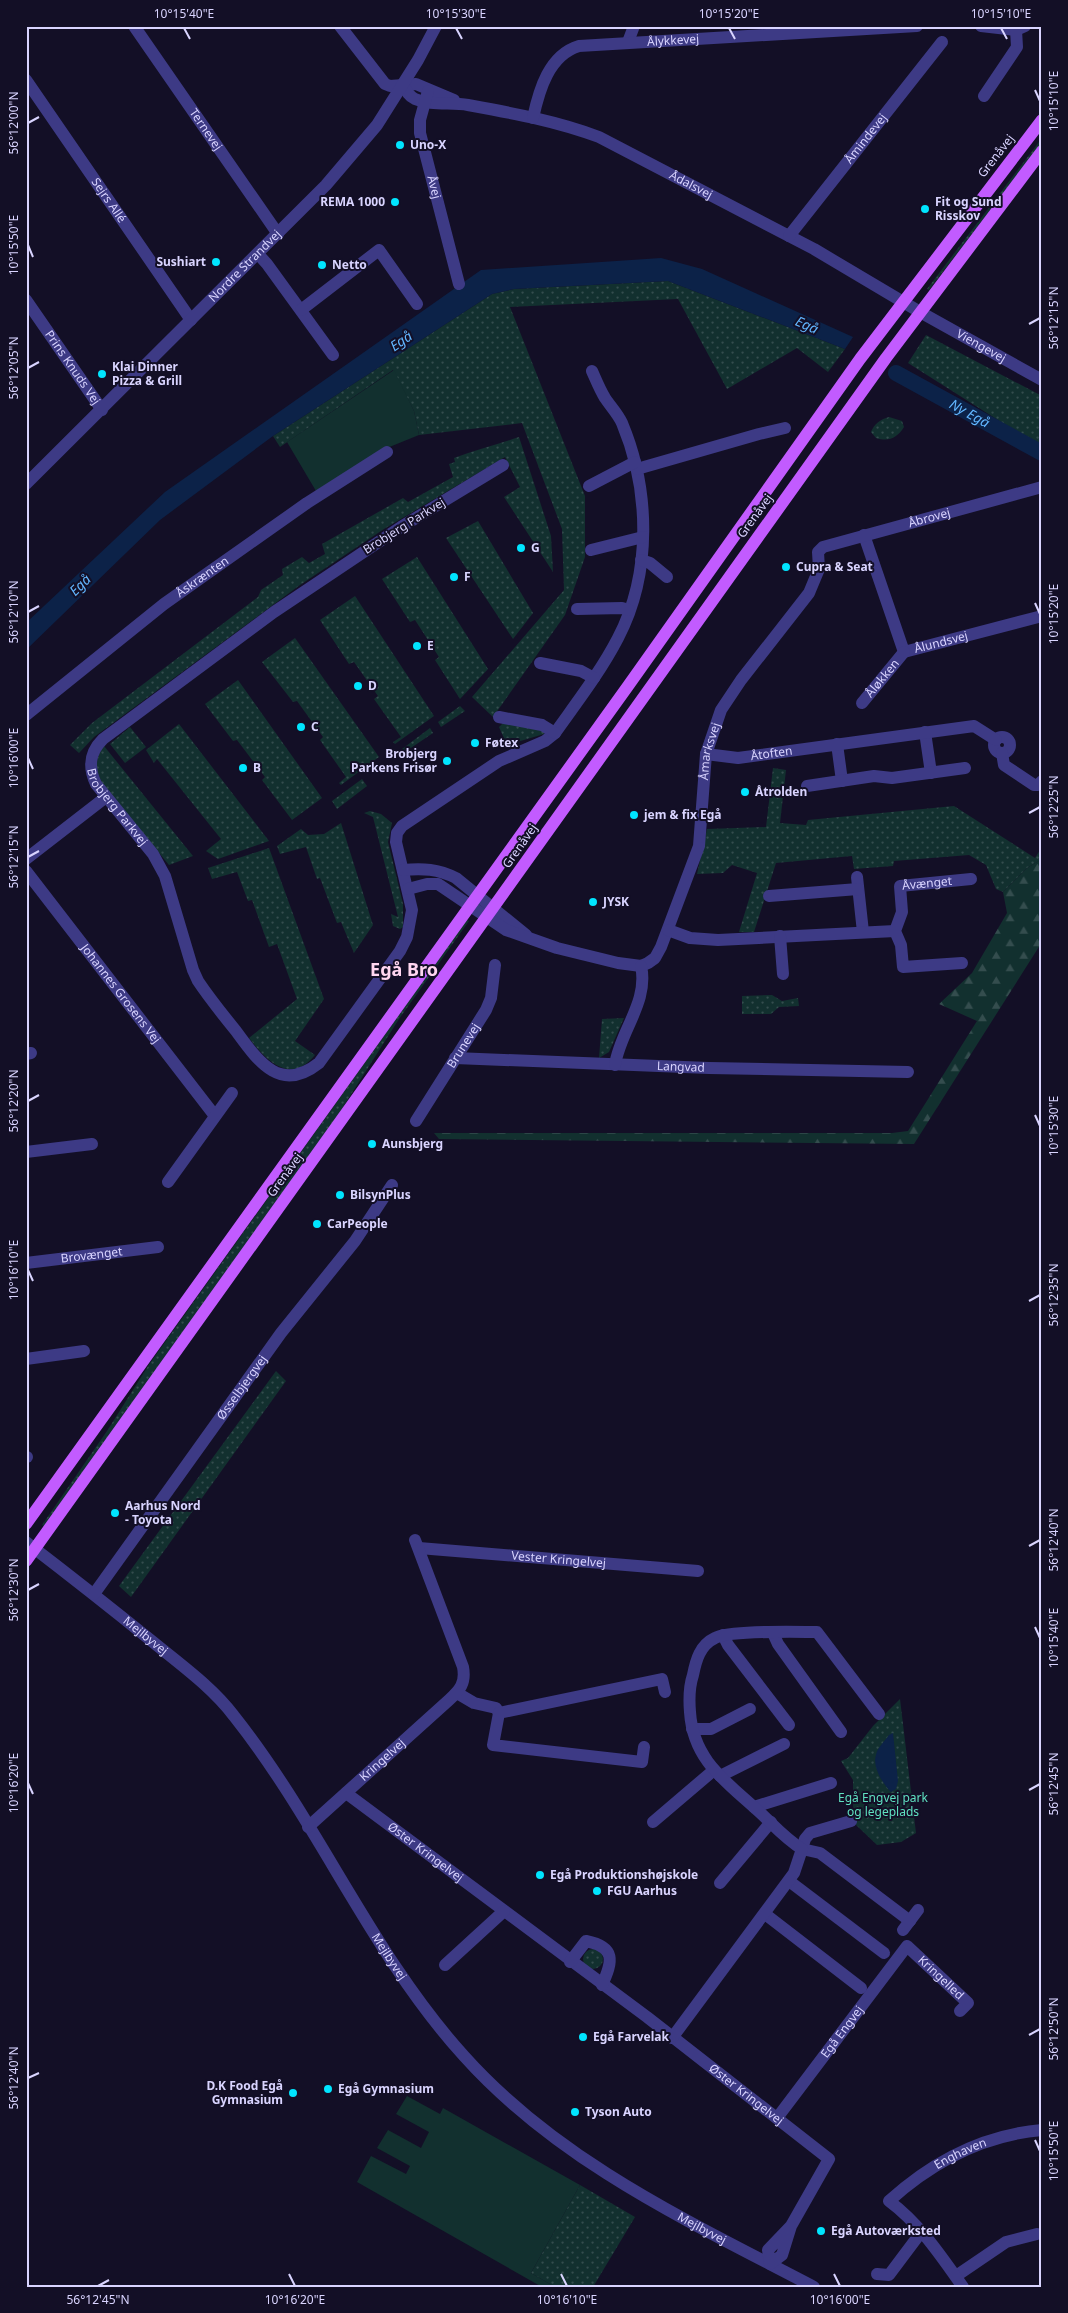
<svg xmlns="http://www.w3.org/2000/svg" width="1068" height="2313" viewBox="0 0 1068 2313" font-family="'Noto Sans',sans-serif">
<defs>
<pattern id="grass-dots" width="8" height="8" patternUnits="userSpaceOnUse" patternTransform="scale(1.25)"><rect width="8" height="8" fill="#12302f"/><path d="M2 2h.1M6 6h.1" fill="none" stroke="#344d4e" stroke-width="1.8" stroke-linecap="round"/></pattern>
<pattern id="forest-firs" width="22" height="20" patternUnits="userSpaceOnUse" patternTransform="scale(1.25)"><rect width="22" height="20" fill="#12302f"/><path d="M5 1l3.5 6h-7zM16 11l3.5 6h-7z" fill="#344d4e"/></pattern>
</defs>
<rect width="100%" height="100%" fill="#130f26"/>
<path fill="url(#grass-dots)" d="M1042,138v4l-113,148 -2,-1z
M668,281l177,68 -17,23 -31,-24 -70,41 -49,-90 -168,8 75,189v61l-20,58 -72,102 -21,-20 92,-107 -2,-61 -40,-106 -103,12 -5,-24 -21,-41 -113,77 -7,-11 219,-142 22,-5z
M926,335l116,61v52l-134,-85z
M889,417l13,4 2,6c-7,11 -15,15 -28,11l-5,-6c3,-8 10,-13 18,-15z
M519,437l32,99 2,36 -49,-75 16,-10 -15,-30 -121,72 -84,56 -206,152 -15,16 -9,-8 22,-22 166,-126 3,-7 22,-15 -1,-6 20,-12 7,6 16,-9 -3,-10 81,-46 5,4 45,-25 -4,-13 6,-2 -1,-4c22,-8 45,-14 65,-21z
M478,521l55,92 -20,26 -67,-101z
M417,557l71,112 -28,30 -25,-39 4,-3 -24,-37 -5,2 -28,-43z
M355,596l79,120 -39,28 -2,-2 8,-5 -27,-38 4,-3 -24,-34 -5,2 -29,-44z
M295,638l84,119 -38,28 -2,-2 7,-6 -26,-37 3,-3 -26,-36 -4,1 -31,-40z
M238,680l84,118 -30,22 -30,-40 3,-3 -28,-37 -4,1 -28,-37z
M460,706l5,5 -24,16 -3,-5z
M504,722l41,9 -1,3 -37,11 -8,-18z
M179,724l90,117 -51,18 -12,-8 15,-12 -64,-80 -3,4 -8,-13z
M130,727l16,20 -21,16 -15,-19z
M430,728l3,5 -37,25 -2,-3z
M104,746l89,110 -24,9 -65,-79c-9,-14 -10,-27 0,-40z
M773,768l13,2 -6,53 26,2 2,-5 146,-14 81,52 7,-11v12l-15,9 -24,24 -7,-3 -10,-24 -17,-10 -75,6 -1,5 -39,3 -2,-13 -76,7 -22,69h-15l18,-59 -25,-8 -9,8 -26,1 10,-45 59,-2z
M362,779l5,7 -30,23 -5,-8z
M370,811l11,3 11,9 -4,19 15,62v23l-3,2 -7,-3 -2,-12 7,3 -25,-100 -9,-4z
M341,823l32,102 -19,28 -13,-31 -4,1 -17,-45 -3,1 -11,-32 -26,7 -3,-8 24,-17 7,6 16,-1z
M269,848l55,151 -29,42 20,14c-25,31 -49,5 -66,-17l48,-39 -20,-55 -8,3 -17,-47 -4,1 -11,-29 -25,7 -4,-11z
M467,920l2,1 -70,98 -61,96 -294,411 -2,-1 65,-94 43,-68z
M772,995l10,6 16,-3 1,8 -20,1 -8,7h-29v-18z
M624,1018l-15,34 -10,6 3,-39z
M276,1371l10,10 -155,216 -12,-11z
M900,1699l16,134 -15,9 -24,3 -21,-20 -3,-19v-26l-12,-19 7,-3 25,-32z
M583 1959a10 10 0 1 1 20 0a10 10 0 1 1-20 0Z
M580,2185l55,32 -42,70h-38l-24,-14z"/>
<path fill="url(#forest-firs)" d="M1042,859v83l-128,202 -475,-5 -5,-6h458l16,-2 69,-110 -38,-17 33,-31 35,-60 -4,-21 24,-24z"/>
<path fill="#12302f" d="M394,370l20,41 5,24 -37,15 -66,41 -29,-49z
M407,2096l33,18 3,-6 137,77 -49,88 24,14h-13l-185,-105 14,-26 35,18 4,-8 -33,-18 11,-18 33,18 8,-16 -33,-18z"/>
<path fill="#0c2248" d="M661,258l41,11 151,68 -8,12 -177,-68 -154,8 -22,5 -219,142 -113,84 -134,130v-27l139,-131 316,-222z
M893,1733l5,48 -2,8 -5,3c-8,-8 -19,-25 -15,-37 1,-7 9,-14 13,-20z"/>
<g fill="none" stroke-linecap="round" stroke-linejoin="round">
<path stroke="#0c2248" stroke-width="16" id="s1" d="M896,373l146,80"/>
<g stroke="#3d3a85" stroke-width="12">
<path id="s2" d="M134,26l144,208"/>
<path d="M340,26l45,58 5,2 26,-2 38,16"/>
<path d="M981,26l35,4 9,-4"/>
<path d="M628,42l6,-16"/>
<path id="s3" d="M26,80l165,240"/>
<path id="s4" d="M403,84c3,6 5,12 12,15 16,7 36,3 53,6 44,8 89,16 131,32l215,112 106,63 122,68"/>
<path id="s5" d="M428,91l-8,29v13l39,151"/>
<path d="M984,96l33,-49 -1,-17"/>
<path id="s6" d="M533,118c6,-28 16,-63 46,-72l338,-20"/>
<path id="s7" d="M789,236l153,-194"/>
<path d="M258,254l9,10 66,91"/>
<path id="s8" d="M26,300l76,110"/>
<path d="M301,310l78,-60 38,54"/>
<path id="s9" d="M503,465l-102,62 -127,85 -171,127c-14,14 -15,28 -7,45l57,70 12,22 28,94 5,11c12,18 25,34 38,50 22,30 44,63 83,32l81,-112 7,-14 5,-27 -16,-68 1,-9 5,-7 97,-65 46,-20 10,-8c22,-31 46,-62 63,-95 34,-65 32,-148 4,-215 -4,-9 -11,-16 -17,-25 -5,-8 -9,-18 -13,-27"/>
<path d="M637,469l122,-35 26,-6"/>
<path id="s10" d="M26,484l300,-299 51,-60 41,-65 18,-34"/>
<path d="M589,486l46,-24"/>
<path id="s11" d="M864,535l40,117 138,-36"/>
<path d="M591,550l52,-13"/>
<path d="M641,560l9,3 17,14"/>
<path d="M577,609l45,-1 7,2"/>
<path d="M540,663l41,8 13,7"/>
<path id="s12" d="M862,703l42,-51"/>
<path id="s13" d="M26,715l138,-111 143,-101 80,-51"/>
<path d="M499,717l43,8 13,8"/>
<path d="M925,732l6,41"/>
<circle cx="1002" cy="745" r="8"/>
<path d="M837,744l5,37"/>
<path d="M1002,753l2,12 30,20h4l4,-4"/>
<path id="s14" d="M706,754l32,4 236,-32 22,14"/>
<path d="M807,786l67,-10 18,2 73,-10"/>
<path d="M26,859l80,-62"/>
<path d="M403,870c20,-2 35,-1 53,8l70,57"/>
<path id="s15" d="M26,871l189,245"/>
<path d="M857,877l6,55"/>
<path id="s16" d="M408,889l19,-5h11l68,46 51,18 61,15 23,3 7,-3 7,-5 6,-11 38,-101 7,-92 15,-44 20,-30 68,-87 10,-24 -1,-17 5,-5 219,-60"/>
<path d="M769,896l89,-7"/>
<path d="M668,930l22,8 28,2 177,-9"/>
<path d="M780,936l3,38"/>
<path id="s17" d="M962,963l-59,4 -2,-22 -6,-14 7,-19 -2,-26 71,-7"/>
<path d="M26,1054l5,-1"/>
<path id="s18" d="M455,1058l254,10 199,4"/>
<path d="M615,1065c5,-34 34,-63 26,-99"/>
<path id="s19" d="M416,1121l70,-111 5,-12 4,-33"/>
<path d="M26,1152l66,-8"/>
<path d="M168,1182l64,-89"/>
<path id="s20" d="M26,1263l132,-16"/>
<path d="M26,1359l58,-8"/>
<path d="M26,1457h1"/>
<path id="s21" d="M26,1542c43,33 85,66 127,100 28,23 59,45 81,74 85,107 138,239 230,340 95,106 226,166 350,231"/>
<path id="s22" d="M419,1548l279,23"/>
<path id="s23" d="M94,1594l187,-261 74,-92 37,-56"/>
<path d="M773,1633l5,11 63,88"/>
<path d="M723,1635l5,10 61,80"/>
<path d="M457,1693l17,10 22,5 3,5"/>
<path d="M692,1729h19l39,-20"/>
<path d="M644,1747l-2,15 -149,-17 6,-32 163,-34 3,13"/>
<path d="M720,1776l64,-32"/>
<path id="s24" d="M346,1793l301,224 182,142 -38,67 -9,29 -12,9 -2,-14 23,-24"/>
<path d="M754,1807l77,-24"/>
<path d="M851,1821l-41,12 -5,6 -3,10 18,4 90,68"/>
<path d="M653,1822l61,-52"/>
<path id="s25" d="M308,1827l141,-127c11,-10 17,-17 14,-33l-48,-127"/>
<path d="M789,1881l95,72"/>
<path d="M720,1883l51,-61"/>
<path d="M765,1914l96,74"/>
<path d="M903,1930l15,-20"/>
<path d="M570,1962l16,-21c30,6 27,20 16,44"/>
<path d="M445,1965l59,-54"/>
<path d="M672,2038l122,-165 8,-24c-18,-11 -31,-27 -46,-40 -32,-29 -63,-50 -66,-97 -1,-12 -1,-25 3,-37 3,-15 7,-30 22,-37 15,-8 82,-6 102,-6l62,82"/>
<path id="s26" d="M777,2118l130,-172 61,57 -8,8"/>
<path d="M877,2274l12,1 33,-44"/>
<path d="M956,2276l50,-34 31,-8"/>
<path id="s27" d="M963,2287c-22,-31 -43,-63 -74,-86 43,-39 95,-66 153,-71"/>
</g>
<path stroke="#c25bff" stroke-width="12" d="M26,1524l602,-838 232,-327 182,-239
M26,1561l860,-1203 156,-207"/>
</g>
<path fill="none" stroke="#d9d4ff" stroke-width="2" d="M184,28l6,11M456,28l6,11M729,28l6,11M1001,28l6,11M1035,90l5,11M28,123l11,-6M28,245l5,12M1029,324l11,-6M28,368l11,-6M1035,603l5,11M28,612l11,-6M28,758l5,11M1029,813l11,-6M28,857l11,-6M28,1101l11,-6M1035,1115l5,11M28,1270l5,11M1029,1301l11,-6M1029,1546l11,-6M28,1590l11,-6M1035,1627l5,11M28,1783l5,11M1029,1790l11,-6M1029,2035l11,-6M28,2078l11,-5M1035,2140l5,11M289,2274l6,12M561,2274l6,12M834,2274l6,12M98,2286l11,-6"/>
<g fill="#00e5ff" stroke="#130f26" stroke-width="2">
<circle cx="400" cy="145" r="5"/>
<circle cx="395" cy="202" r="5"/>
<circle cx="925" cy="209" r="5"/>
<circle cx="216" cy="262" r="5"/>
<circle cx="322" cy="265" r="5"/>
<circle cx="102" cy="374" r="5"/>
<circle cx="521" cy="548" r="5"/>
<circle cx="786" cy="567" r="5"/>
<circle cx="454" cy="577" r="5"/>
<circle cx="417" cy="646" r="5"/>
<circle cx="358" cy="686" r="5"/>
<circle cx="301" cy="727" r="5"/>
<circle cx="475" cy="743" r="5"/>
<circle cx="447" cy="761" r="5"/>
<circle cx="243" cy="768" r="5"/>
<circle cx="745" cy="792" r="5"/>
<circle cx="634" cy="815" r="5"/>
<circle cx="593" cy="902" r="5"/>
<circle cx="372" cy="1144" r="5"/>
<circle cx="340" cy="1195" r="5"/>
<circle cx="317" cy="1224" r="5"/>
<circle cx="115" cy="1513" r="5"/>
<circle cx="540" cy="1875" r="5"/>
<circle cx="597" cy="1891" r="5"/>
<circle cx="583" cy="2037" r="5"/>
<circle cx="328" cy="2089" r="5"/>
<circle cx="293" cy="2093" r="5"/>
<circle cx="575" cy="2112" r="5"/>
<circle cx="821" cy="2231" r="5"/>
</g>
<g text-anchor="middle" stroke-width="4" stroke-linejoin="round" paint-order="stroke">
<g font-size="12" fill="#d9d4ff" stroke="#130f26">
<text dy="4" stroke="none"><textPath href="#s6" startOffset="184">Ålykkevej</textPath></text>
<text dy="4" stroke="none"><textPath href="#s2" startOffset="126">Ternevej</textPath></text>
<text dy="4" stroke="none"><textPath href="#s7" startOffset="124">Åmindevej</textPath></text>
<text transform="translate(996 156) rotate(-52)" y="4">Grenåvej</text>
<text dy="4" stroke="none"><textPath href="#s4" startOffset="312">Ådalsvej</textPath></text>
<text dy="4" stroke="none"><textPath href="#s5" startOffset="99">Åvej</textPath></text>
<text dy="4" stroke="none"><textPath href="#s3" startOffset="146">Sejrs Allé</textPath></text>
<text dy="4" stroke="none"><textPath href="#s10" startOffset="309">Nordre Strandvej</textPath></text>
<text dy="4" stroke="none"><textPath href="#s4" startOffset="644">Viengevej</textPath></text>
<text dy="4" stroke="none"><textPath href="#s8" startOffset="82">Prins Knuds Vej</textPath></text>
<text transform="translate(755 516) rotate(-54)" y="4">Grenåvej</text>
<text dy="4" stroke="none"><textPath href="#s16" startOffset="835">Åbrovej</textPath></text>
<text transform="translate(404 526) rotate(-32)" y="4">Brobjerg Parkvej</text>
<text dy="4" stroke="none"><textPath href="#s13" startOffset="224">Åskrænten</textPath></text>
<text dy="4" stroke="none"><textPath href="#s11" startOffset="162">Ålundsvej</textPath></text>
<text dy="4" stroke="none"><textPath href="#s12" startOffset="32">Åløkken</textPath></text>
<text dy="4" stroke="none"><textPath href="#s16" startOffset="485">Åmarksvej</textPath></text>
<text dy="4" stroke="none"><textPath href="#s14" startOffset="66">Åtoften</textPath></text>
<text dy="4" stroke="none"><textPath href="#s9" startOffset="565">Brobjerg Parkvej</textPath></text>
<text transform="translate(520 846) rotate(-55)" y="4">Grenåvej</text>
<text dy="4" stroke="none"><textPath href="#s17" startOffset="170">Åvænget</textPath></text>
<text dy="4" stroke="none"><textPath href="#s15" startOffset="155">Johannes Grosens Vej</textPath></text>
<text dy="4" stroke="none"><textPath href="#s19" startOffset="89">Brunevej</textPath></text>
<text dy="4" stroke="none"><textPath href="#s18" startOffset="226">Langvad</textPath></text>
<text transform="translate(285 1175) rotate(-54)" y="4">Grenåvej</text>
<text dy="4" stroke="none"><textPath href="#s20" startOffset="66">Brovænget</textPath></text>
<text dy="4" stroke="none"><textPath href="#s23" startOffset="254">Øsselbjergvej</textPath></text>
<text dy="4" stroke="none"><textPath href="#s22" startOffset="140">Vester Kringelvej</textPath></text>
<text dy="4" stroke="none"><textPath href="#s21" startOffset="152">Mejlbyvej</textPath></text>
<text dy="4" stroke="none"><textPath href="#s25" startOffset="100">Kringelvej</textPath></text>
<text dy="4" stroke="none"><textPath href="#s24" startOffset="99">Øster Kringelvej</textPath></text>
<text dy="4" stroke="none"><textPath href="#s21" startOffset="558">Mejlbyvej</textPath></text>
<text dy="4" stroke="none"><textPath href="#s26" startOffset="262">Kringelled</textPath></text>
<text dy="4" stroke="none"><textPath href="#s26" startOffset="108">Egå Engvej</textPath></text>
<text dy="4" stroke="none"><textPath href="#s24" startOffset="501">Øster Kringelvej</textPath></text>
<text dy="4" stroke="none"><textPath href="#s27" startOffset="200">Enghaven</textPath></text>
<text dy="4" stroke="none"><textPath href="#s21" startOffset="978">Mejlbyvej</textPath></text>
</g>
<g font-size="12" font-weight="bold" fill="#d9d4ff" stroke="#130f26" text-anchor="start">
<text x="410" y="149">Uno-X</text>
<text x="385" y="206" text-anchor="end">REMA 1000</text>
<text x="935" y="206">Fit og Sund<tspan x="935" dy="14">Risskov</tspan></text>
<text x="206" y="266" text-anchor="end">Sushiart</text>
<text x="332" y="269">Netto</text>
<text x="112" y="371">Klai Dinner<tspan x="112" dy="14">Pizza &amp; Grill</tspan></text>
<text x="531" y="552">G</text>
<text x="796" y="571">Cupra &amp; Seat</text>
<text x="464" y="581">F</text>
<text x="427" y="650">E</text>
<text x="368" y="690">D</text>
<text x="311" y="731">C</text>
<text x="485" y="747">Føtex</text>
<text x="437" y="758" text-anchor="end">Brobjerg<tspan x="437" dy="14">Parkens Frisør</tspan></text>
<text x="253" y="772">B</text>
<text x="755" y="796">Åtrolden</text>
<text x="644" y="819">jem &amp; fix Egå</text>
<text x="603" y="906">JYSK</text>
<text x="382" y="1148">Aunsbjerg</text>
<text x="350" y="1199">BilsynPlus</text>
<text x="327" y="1228">CarPeople</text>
<text x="125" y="1510">Aarhus Nord<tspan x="125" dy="14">- Toyota</tspan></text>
<text x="550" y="1879">Egå Produktionshøjskole</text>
<text x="607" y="1895">FGU Aarhus</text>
<text x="593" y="2041">Egå Farvelak</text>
<text x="283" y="2090" text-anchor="end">D.K Food Egå<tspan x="283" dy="14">Gymnasium</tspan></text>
<text x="338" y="2093">Egå Gymnasium</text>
<text x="585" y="2116">Tyson Auto</text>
<text x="831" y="2235">Egå Autoværksted</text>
</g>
<g font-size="12" fill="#5fe0c0" stroke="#130f26">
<text x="883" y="1802">Egå Engvej park<tspan x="883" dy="14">og legeplads</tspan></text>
</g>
<g font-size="14" font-style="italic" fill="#62b6ff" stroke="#130f26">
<text transform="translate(807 325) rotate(24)" y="5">Egå</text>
<text transform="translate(401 341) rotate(-34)" y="5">Egå</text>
<text dy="5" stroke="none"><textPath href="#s1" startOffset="84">Ny Egå</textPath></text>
<text transform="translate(80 585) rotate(-45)" y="5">Egå</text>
</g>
<g font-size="18" font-weight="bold" fill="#ffd6f0" stroke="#130f26">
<text x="404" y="976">Egå Bro</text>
</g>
</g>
<rect width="1068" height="2313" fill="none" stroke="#130f26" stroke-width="55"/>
<rect x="28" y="28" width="1012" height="2258" fill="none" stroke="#d9d4ff" stroke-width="2"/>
<g font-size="12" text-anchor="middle" fill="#d9d4ff">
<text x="184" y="18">10°15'40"E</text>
<text x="456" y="18">10°15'30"E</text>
<text x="729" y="18">10°15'20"E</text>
<text x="1001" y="18">10°15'10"E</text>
<text transform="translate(1054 101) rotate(-90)" y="4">10°15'10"E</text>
<text transform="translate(14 123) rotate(-90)" y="4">56°12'00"N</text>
<text transform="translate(14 245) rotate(-90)" y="4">10°15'50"E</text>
<text transform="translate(1054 318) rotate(-90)" y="4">56°12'15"N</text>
<text transform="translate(14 368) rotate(-90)" y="4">56°12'05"N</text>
<text transform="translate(14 612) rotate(-90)" y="4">56°12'10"N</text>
<text transform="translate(1054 614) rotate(-90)" y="4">10°15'20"E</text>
<text transform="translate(14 758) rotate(-90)" y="4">10°16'00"E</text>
<text transform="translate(1054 807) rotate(-90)" y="4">56°12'25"N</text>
<text transform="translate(14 857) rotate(-90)" y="4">56°12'15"N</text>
<text transform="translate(14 1101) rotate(-90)" y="4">56°12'20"N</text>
<text transform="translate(1054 1126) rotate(-90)" y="4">10°15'30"E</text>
<text transform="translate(14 1270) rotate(-90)" y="4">10°16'10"E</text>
<text transform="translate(1054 1295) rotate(-90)" y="4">56°12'35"N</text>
<text transform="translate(1054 1540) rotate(-90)" y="4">56°12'40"N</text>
<text transform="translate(14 1590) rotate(-90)" y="4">56°12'30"N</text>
<text transform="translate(1054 1638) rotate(-90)" y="4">10°15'40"E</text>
<text transform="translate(14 1783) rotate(-90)" y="4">10°16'20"E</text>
<text transform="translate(1054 1784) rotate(-90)" y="4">56°12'45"N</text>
<text transform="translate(1054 2029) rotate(-90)" y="4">56°12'50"N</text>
<text transform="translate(14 2078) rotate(-90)" y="4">56°12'40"N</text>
<text transform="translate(1054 2151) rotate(-90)" y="4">10°15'50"E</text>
<text x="98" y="2304">56°12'45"N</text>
<text x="295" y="2304">10°16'20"E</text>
<text x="567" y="2304">10°16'10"E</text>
<text x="840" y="2304">10°16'00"E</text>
</g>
</svg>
